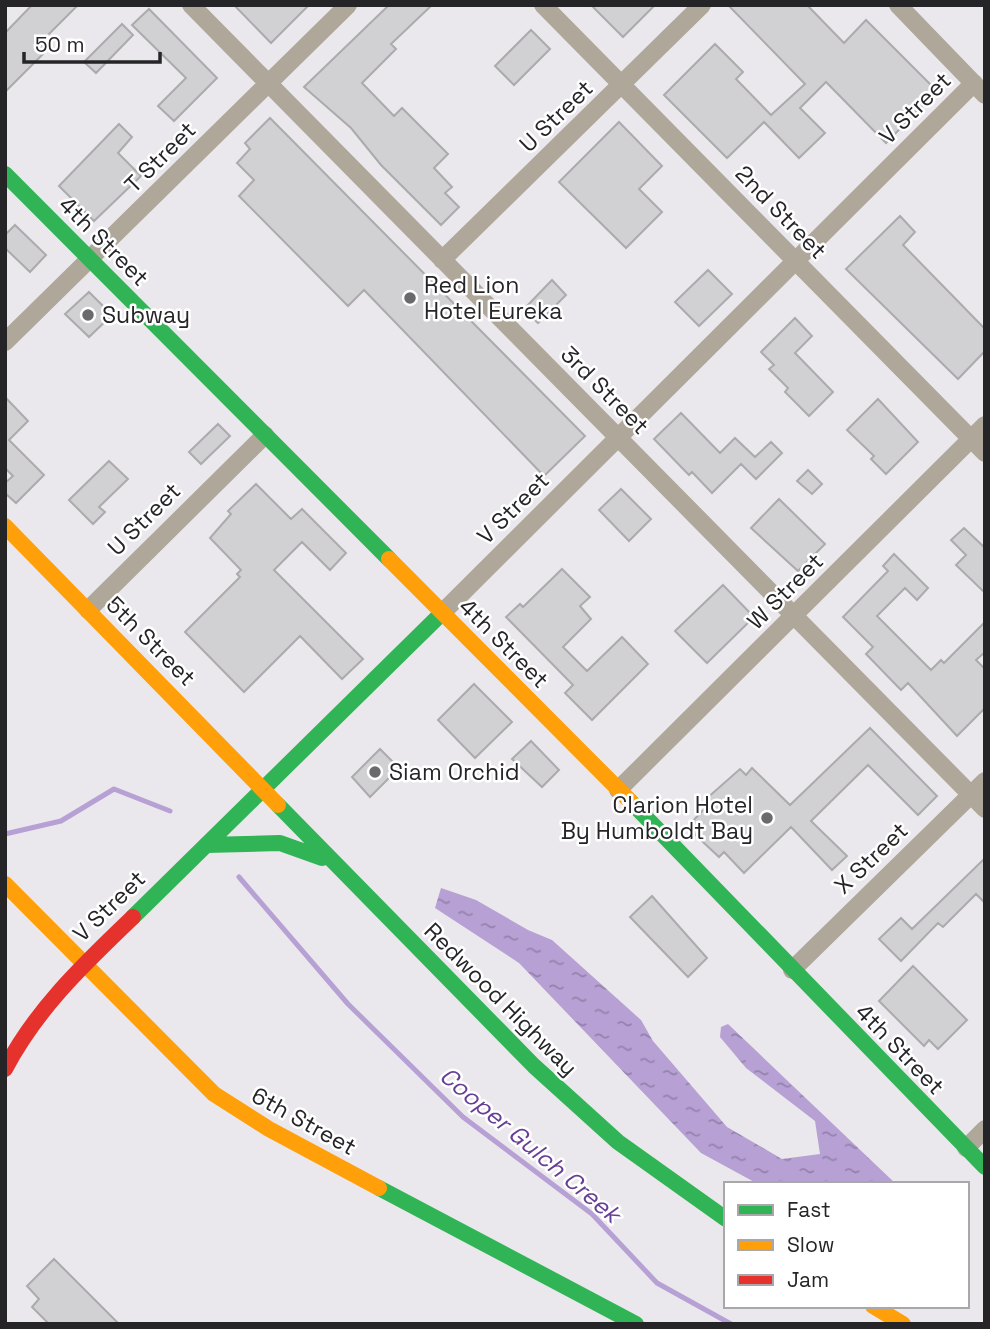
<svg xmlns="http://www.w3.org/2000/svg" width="990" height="1329" viewBox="0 0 990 1329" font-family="'Space Grotesk',sans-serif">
<defs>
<pattern id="water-ripples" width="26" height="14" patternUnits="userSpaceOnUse" patternTransform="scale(1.75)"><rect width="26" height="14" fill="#b6a0d4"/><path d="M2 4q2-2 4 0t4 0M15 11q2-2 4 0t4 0" fill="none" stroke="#9482ac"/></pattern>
</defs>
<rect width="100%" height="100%" fill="#eae8ec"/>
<path fill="url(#water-ripples)" d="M441,888l35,12 52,30 24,10 89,80 12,21 74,86 55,32 38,-5 -5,-33 -69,-53 -26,-31 1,-10 7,-3 168,160h-138l-57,-31 -182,-190 -84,-55z"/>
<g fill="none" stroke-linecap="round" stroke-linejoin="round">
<path stroke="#b6a0d4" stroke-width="5" d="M5,834l56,-13 53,-32 56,22
M239,877l109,127 115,113 129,97 65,69 74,41"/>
</g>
<path fill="#d1d0d3" stroke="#abaaad" stroke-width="2" d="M32,5h46l-38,38 7,7 -42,42v-59z
M234,5h75l-38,38z
M389,5h43l-41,39 5,5 -34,34 32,33 8,-8 46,46 -14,14 18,19 -7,6 14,14 -18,18 -60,-60 -30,-37 -47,-41z
M591,5h64l-32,32z
M728,5h79l37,38 22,-23 71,71 -51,52 -60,-61 -26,26 25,25 -26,25 -35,-36 -37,36 -63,-63 51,-51 28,28 -7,7 35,36 34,-31z
M149,9l68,69 -43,43 -16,-15 28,-28 -54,-53z
M122,24l11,11 -37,38 -12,-11z
M531,30l19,19 -36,36 -19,-19z
M270,118l315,318 -41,40 -180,-186 -16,16 -109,-110 15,-16 -17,-17 13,-14 -5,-6z
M619,122l43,44 -23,23 23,23 -36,36 -67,-66z
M119,124l13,13 -14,16 23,23 -47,45 -35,-35z
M900,216l15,16 -12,13 82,84v22l-27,28 -112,-110z
M15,225l31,30 -16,17 -25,-24v-13z
M708,270l24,24 -33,32 -24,-24z
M552,280l14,15 -28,28 -14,-14z
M89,292l23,23 -23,22 -24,-23z
M795,318l17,18 -17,17 38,39 -24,24 -24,-24 3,-4 -19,-19 5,-4 -13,-13z
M5,397l23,24 -19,19 35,35 -28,28 -11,-10v-10l8,-7 -8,-8z
M878,399l40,43 -32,32 -15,-15 3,-3 -27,-26z
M681,413l39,40 15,-15 20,19 16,-15 11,11 -26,26 -15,-15 -29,29 -20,-21 -3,3 -35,-36z
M218,424l12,12 -29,28 -12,-12z
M109,461l19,18 -29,28 6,5 -12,12 -24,-24z
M808,470l14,14 -10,10 -15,-13z
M256,484l35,35 11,-10 44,44 -16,17 -28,-28 -28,28 89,89 -21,20 -42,-43 -56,56 -59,-60 55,-55 -3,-3 4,-4 -31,-32 21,-24 -3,-3z
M621,489l30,30 -22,22 -30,-31z
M779,499l46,45 -27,27 -47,-43z
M964,528l21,20v45l-29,-28 10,-10 -15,-15z
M894,554l34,34 -11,12 -12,-12 -28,28 54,54 10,-10 3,3 41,-41v30l-9,8 9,9v39l-28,28 -49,-53 -7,7 -35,-36 7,-7 -30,-30 45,-46 -5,-5z
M562,569l28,28 -10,9 11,13 -28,28 24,24 35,-34 26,27 -56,56 -27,-27 8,-8 -67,-68 14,-13 3,3z
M723,585l31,32 -47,46 -32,-32z
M474,684l38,38 -37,36 -37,-38z
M870,728l67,68 -19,19 -50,-50 -57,56 36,35 -15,14 -41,-43 -47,46 -20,-21 -5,5 -32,-30 23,-24 -4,-4 34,-30 6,6 6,-7 38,37z
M531,741l28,29 -17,17 -30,-28z
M380,749l19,19 -29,29 -18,-20z
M985,858v45l-9,-9 -33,33 -5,-4 -37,38 -22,-22 22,-21 11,11z
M652,896l55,62 -19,19 -58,-60z
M913,966l54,54 -29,29 -9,-9 -5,6 -45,-45z
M54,1259l65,65h-70l-17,-17 7,-8 -12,-13z"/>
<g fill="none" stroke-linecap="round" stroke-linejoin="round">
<path stroke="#aea79a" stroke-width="18" d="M191,5l794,804
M543,5l442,448
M898,5l87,90
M442,260l260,-255
M5,342l343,-337
M88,610l177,-175
M442,613l532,-530
M618,790l367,-365
M792,970l193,-189
M966,1148l19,-19"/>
<path stroke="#30b455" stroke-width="16" d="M5,174l384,385
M631,802l354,365
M278,805l256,261 84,76 108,77
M206,845l74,-2 42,15
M133,917l309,-304
M379,1188l257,136"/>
<path stroke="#ff9f0a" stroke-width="16" d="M5,526l273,279
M389,559l242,243
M5,884l209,210 55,35 110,59
M873,1306l30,18"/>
<path stroke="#e5322d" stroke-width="16" d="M5,1069c32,-61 79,-105 128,-152"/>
</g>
<g fill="#6a696c" stroke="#fff" stroke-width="2.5">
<circle cx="410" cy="298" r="7"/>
<circle cx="88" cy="315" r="7"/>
<circle cx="375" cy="772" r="7"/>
<circle cx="767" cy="818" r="7"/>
</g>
<g text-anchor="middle" stroke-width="5" stroke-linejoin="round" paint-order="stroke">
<g font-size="23" fill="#252427" stroke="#fff">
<text transform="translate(915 108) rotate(-45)" y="8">V Street</text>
<text transform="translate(556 116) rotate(-44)" y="8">U Street</text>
<text transform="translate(160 157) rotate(-45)" y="8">T Street</text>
<text transform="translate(781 212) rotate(46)" y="8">2nd Street</text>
<text transform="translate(104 241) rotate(45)" y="8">4th Street</text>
<text transform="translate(605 390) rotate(45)" y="8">3rd Street</text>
<text transform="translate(513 508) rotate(-45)" y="8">V Street</text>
<text transform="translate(144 519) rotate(-45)" y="8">U Street</text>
<text transform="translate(785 591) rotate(-45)" y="8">W Street</text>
<text transform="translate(151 641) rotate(45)" y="8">5th Street</text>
<text transform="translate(504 643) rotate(45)" y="8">4th Street</text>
<text transform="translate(871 858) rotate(-44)" y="8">X Street</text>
<text transform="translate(109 906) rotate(-44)" y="8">V Street</text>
<text transform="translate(501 999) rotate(45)" y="8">Redwood Highway</text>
<text transform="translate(900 1049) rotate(46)" y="8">4th Street</text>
<text transform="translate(304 1121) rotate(29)" y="8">6th Street</text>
</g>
<g font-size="23" fill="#252427" stroke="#fff" text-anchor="start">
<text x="424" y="293">Red Lion<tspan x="424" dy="26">Hotel Eureka</tspan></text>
<text x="102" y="323">Subway</text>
<text x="389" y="780">Siam Orchid</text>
<text x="753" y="813" text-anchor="end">Clarion Hotel<tspan x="753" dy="26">By Humboldt Bay</tspan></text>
</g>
<g font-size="24" font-style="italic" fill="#673e96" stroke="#fff">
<text transform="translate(530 1145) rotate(40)" y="8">Cooper Gulch Creek</text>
</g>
</g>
<rect width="990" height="1329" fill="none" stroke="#252427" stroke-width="14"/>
<rect x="724" y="1182" width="245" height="126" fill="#ffffff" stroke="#a8a7a9" stroke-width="2"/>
<rect x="738" y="1205" width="35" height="10" fill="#30b455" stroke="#a8a7a9" stroke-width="2"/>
<text x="787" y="1217" font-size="21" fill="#252427">Fast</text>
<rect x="738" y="1240" width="35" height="10" fill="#ff9f0a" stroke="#a8a7a9" stroke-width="2"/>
<text x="787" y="1252" font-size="21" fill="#252427">Slow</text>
<rect x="738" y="1275" width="35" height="10" fill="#e5322d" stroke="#a8a7a9" stroke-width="2"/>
<text x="787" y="1287" font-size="21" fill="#252427">Jam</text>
<path d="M24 52v10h136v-10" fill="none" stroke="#252427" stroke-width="3.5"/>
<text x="35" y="52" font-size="21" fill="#252427" stroke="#ffffff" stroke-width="5" paint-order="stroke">50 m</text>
</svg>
